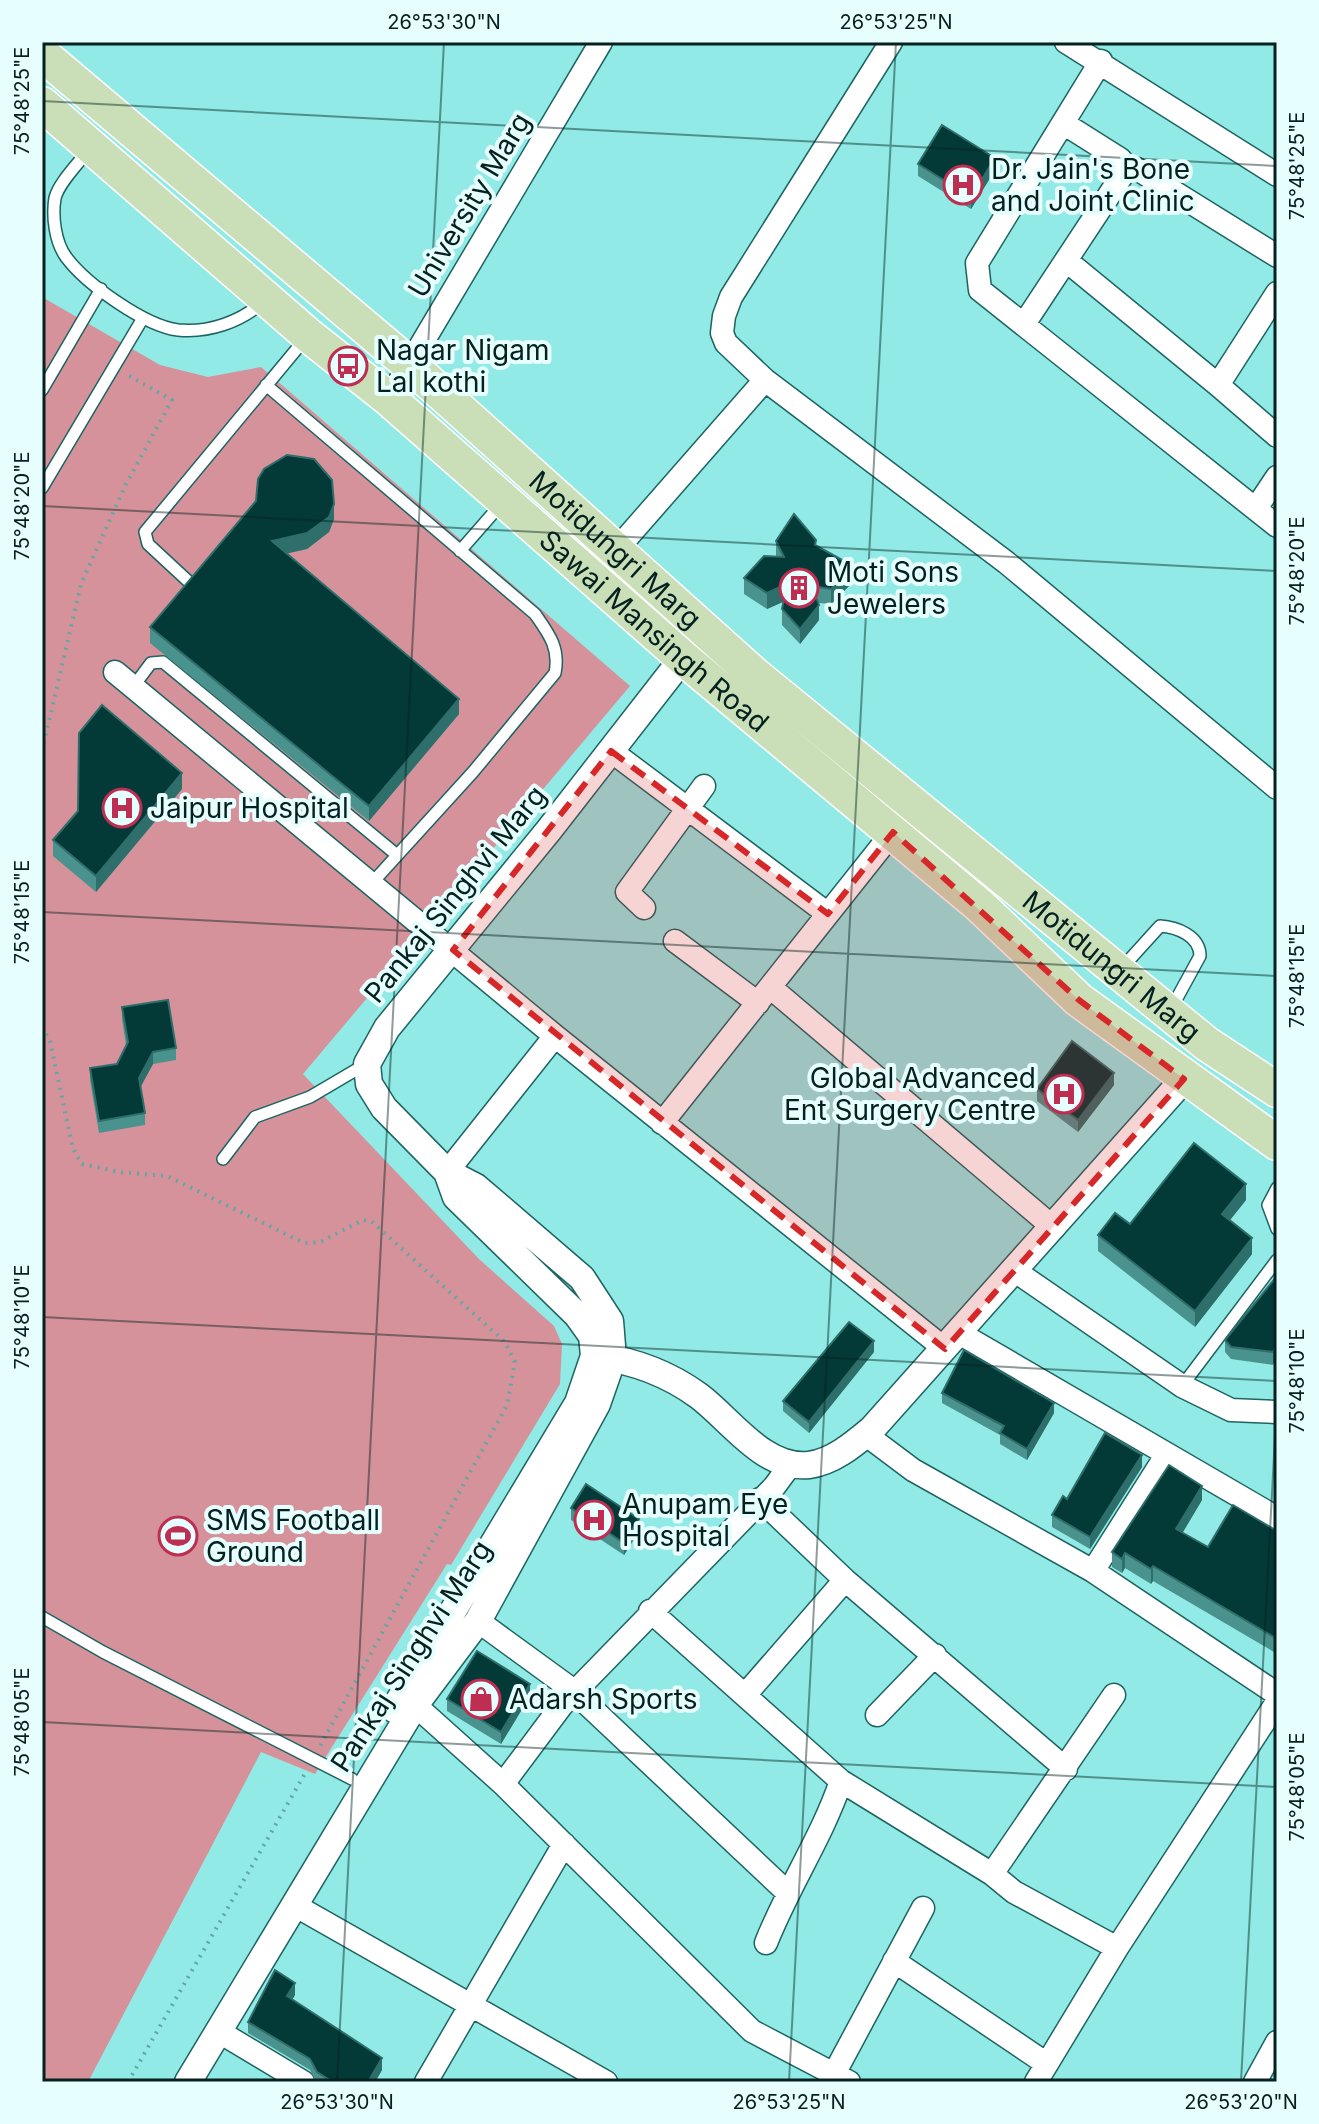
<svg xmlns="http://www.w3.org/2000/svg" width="1319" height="2124" viewBox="0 0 1319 2124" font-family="Inter,sans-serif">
<rect width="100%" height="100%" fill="#91eae5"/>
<path fill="#d5929a" d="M42,297l118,68 48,12 53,-10 369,319 -327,388 176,185 75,67 8,18 -2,40 -109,181 -4,-1 -132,210 -54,-22 -173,330h-46z"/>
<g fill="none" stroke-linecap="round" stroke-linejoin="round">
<g stroke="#1d6462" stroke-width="14">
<path id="service" d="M90,148c-10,14 -31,34 -35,50 -3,18 0,44 11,59 20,27 79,69 112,73 31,3 62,-8 85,-28
M266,385l269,229c14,20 25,34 20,59l-82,99 -101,111
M42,390l59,-101
M42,488l101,-170
M460,551l42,-48
M189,582l-41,-38 -3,-12 160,-193
M133,687l18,-24 12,-1 234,193
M1121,969l39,-43c17,1 40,10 40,30l-29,53
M223,1159l32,-42 55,-20 56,-33
M1277,1188l-9,17 9,24
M1182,1386l95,-126
M42,1617l61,35 249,127"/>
</g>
<g stroke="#1d6462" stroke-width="25">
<path id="minor" d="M891,42l-160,255 -7,19 -2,17 4,10 39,37 242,183 270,225
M1066,42l211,133
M1101,61l-124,202 3,27 297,236
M1063,123l57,36 7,9
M1068,262l150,123
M1277,293l-59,92 59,51
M1024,324l103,-156 10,1 140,87
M389,399l212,-357
M1257,507l20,-30
M617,549l148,-169
M115,672l440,364 390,313
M611,751l217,163
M644,908l-17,-16 77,-106
M675,941l83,62
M770,987l284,241
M662,1123l231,-291
M447,1172l108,-136
M1015,1271l167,115 49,24 46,2
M959,1333l318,185
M865,1434l48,36 180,101 184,123
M760,1499l85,81 221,189
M1093,1571l74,-117
M650,1611l191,170c-19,56 -53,106 -75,162
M478,1621l92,67 218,205
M745,1695l100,-115
M1114,1695l-122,179 22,18 103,56
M415,1705l88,79 249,247 97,51
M877,1715l58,-60
M841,1781l151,93
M503,1784l59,-79 212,-218 17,-23
M296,1906l310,176
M894,1961l153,103
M218,2031l85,51
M834,2074l89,-166
M426,2082l138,-238
M1036,2082l81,-134 160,-246
M1255,2082l22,-40"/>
</g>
<g stroke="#1d6462" stroke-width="29">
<path id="tertiary" d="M597,1356c37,5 72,18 102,40 32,24 65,74 110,69 24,-3 45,-21 63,-36l312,-350
M394,1709l184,-306 16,-47 -2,-20 -15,-21 -121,-118 -9,-25
M188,2082l227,-377 63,-84 119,-217 16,-46 -3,-37 -28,-43 -106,-91 -29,-15 -63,-64 -15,-24 -2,-20 20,-36 162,-198 134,-172"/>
</g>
<g stroke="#fff" stroke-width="37">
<g id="primary">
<path id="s1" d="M42,54l369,312 344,309 452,369 70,46"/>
<path id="s2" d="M42,104l266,231 81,64 294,259 296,247 100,95 198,143"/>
</g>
</g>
<path stroke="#62a7a4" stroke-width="4" stroke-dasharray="2 6" stroke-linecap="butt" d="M42,751l39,-167 45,-100 46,-84 -46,-26
M42,1027l8,14 23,108 9,15 37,8 48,4 137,67 16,-1 43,-22 8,1 134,121 10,20 -8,43 -188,343
M128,2082l179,-312"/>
<use href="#service" stroke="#fff" stroke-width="11"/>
<use href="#minor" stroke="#fff" stroke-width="22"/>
<use href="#tertiary" stroke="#fff" stroke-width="26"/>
<use href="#primary" stroke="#cadfb8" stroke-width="34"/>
</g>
<path fill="#4a928e" d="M918,164l77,6 -24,39 -53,-33z
M334,519l-5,13 -22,17 -20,4 172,161 -90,107 -219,-178v-16z
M776,541l40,4 37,37 -22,22 -12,-1v17l-19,24 -18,-19v-16l1,-7 -16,7 -23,-15v-16l32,-22z
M182,789l-86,103 -43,-36v-16z
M122,1007l54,41v12l-23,4 -13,23 5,26v12l-46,8 -9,-53v-12l27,-4 9,-19 -4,-26z
M1114,1085l-36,47 -41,-31v-12z
M1246,1200l-16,20 22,34 -57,73 -97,-76v-16l32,-11z
M1277,1276l-4,89 -42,-6 -6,-7v-12z
M874,1352l-65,81 -26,-22v-10z
M942,1393l112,20 -27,47 -27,-16v-9l-58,-32z
M1142,1467l-52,82 -38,-22v-12l15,-16z
M1202,1500l-20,33 26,14 69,-16v116l-3,5 -121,-71 -2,3 -26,-16 -3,5 -10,-6v-15z
M571,1508l68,23 -15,24 -53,-35z
M530,1696l-29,48 -54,-33v-12z
M295,1995l-3,5 90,70 -7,12h-59l-6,-12 -62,-37v-11z"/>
<path fill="#2e6e6b" d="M995,158v12l-24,39v-12z
M334,504v15l-5,13 -22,17 -35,8v-16z
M853,566v16l-22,22v-15z
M787,584v16l-20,9v-16z
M819,605v15l-19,24v-15z
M459,699v15l-90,107v-15z
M182,773v16l-86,103v-16z
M153,1052v12l-14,26v-12z
M1114,1073v12l-36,47v-12z
M1246,1184v16l-24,30v-16z
M1252,1238v16l-57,73v-16z
M874,1341v11l-65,81v-11z
M1277,1344v12l-4,9v-13z
M1054,1403v10l-27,47v-11z
M1142,1455v12l-52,82v-12z
M1202,1486v14l-26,44v-15z
M639,1519v12l-15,24v-12z
M1125,1553v15l-3,5v-14z
M1153,1566v15l-2,3v-15z
M1277,1633v14l-3,5v-15z
M530,1684v12l-29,48v-12z
M295,1983v12l-8,13v-12z
M382,2058v12l-7,12h-7z"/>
<path fill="#033937" stroke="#2e6e6b" stroke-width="2" d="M942,125l53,33 -24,39 -53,-33z
M287,455l27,4 18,21 2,24 -5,13 -22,16 -35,8 187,158 -90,107 -219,-179 106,-126 2,-22 6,-10z
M794,514l22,26 -1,5 38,21 -22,23 -19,-3 7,19 -19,24 -18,-20 5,-25 -20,9 -23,-15 20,-22 20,1 -8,-16z
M102,705l80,68 -86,103 -43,-36 25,-29 1,-78z
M168,1000l8,48 -23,4 -14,26 6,35 -46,8 -9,-53 27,-4 11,-22 -6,-35z
M1072,1041l42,32 -36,47 -41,-31z
M1194,1143l52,41 -24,30 30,24 -57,73 -97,-76 17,-22 15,11z
M1277,1276v68l-4,8 -42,-5 -6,-7z
M849,1322l25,19 -65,81 -26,-21z
M964,1350l90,53 -27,46 -27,-16 4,-7 -62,-33z
M1105,1433l37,22 -52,82 -38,-22 11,-19 4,3z
M1169,1465l33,21 -26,43 32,18 25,-42 44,26v102l-3,4 -121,-71 -2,3 -26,-16 -3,6 -10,-7z
M586,1484l53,35 -15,24 -53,-35z
M477,1651l53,33 -29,48 -54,-33z
M275,1970l20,13 -8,13 95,62 -14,24h-35l-16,-10 -7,-13 -62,-37z"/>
<path fill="#d62828" fill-opacity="0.2" stroke="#d62828" stroke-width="6" stroke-dasharray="16 10" stroke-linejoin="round" d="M611,751l217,163 65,-82 186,168 105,79 -239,270 -492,-399z"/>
<path fill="none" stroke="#042120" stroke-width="2" stroke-opacity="0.45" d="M42,101l1235,65M42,506l1235,65M42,912l1235,64M42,1317l1235,64M42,1722l1235,65M337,2082l107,-2040M789,2082l107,-2040M1241,2082l36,-684"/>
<defs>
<g id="hospital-ring" transform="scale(2)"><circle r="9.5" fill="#e6fefd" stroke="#be2e52" stroke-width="1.5"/><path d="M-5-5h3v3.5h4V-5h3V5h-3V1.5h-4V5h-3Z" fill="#be2e52"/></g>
<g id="bus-ring" transform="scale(2)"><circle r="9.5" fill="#e6fefd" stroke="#be2e52" stroke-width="1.5"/><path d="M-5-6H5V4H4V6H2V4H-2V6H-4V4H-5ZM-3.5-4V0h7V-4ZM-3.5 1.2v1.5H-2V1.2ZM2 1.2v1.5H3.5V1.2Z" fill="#be2e52"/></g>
<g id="building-ring" transform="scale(2)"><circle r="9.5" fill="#e6fefd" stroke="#be2e52" stroke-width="1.5"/><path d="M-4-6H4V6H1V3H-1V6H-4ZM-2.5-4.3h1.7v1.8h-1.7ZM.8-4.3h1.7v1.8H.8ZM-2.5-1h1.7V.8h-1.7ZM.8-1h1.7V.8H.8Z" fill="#be2e52"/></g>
<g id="stadium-ring" transform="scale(2)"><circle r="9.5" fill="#e6fefd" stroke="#be2e52" stroke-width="1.5"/><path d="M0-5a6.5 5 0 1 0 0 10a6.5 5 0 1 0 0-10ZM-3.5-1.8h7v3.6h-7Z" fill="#be2e52"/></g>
<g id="shop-ring" transform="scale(2)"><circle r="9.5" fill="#e6fefd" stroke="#be2e52" stroke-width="1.5"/><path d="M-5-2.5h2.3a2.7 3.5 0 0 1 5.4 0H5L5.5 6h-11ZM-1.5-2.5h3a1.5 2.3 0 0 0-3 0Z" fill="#be2e52"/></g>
</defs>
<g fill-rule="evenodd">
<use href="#hospital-ring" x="963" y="185"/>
<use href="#bus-ring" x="348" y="366"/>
<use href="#building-ring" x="799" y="588"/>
<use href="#hospital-ring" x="122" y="808"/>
<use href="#hospital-ring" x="1064" y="1094"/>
<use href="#hospital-ring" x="594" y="1520"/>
<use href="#stadium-ring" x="178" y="1536"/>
<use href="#shop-ring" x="481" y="1699"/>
</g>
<g text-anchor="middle" stroke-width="8" stroke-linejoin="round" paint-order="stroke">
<g font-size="28" fill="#042120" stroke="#e6fefd" text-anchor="start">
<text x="991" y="179">Dr. Jain's Bone<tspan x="991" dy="32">and Joint Clinic</tspan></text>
<text x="376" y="360">Nagar Nigam<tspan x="376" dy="32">Lal kothi</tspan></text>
<text x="827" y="582">Moti Sons<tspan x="827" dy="32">Jewelers</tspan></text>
<text x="150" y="818">Jaipur Hospital</text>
<text x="1036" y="1088" text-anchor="end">Global Advanced<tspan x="1036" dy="32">Ent Surgery Centre</tspan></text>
<text x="622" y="1514">Anupam Eye<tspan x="622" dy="32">Hospital</tspan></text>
<text x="206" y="1530">SMS Football<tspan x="206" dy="32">Ground</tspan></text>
<text x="509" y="1709">Adarsh Sports</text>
</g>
<g font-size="28" fill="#042120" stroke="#e6fefd">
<text transform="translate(469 205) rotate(-59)" y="10">University Marg</text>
<text dy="10" stroke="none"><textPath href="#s1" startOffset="758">Motidungri Marg</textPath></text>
<text dy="10" stroke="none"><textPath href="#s2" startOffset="808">Sawai Mansingh Road</textPath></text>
<text transform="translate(455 894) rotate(-51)" y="10">Pankaj Singhvi Marg</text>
<text dy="10" stroke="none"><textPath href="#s1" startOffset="1406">Motidungri Marg</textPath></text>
<text transform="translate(411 1656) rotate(-57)" y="10">Pankaj Singhvi Marg</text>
</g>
</g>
<rect width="1319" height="2124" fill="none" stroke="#e6fefd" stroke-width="88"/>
<rect x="44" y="44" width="1231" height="2036" fill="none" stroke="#042120" stroke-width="3"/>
<g font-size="20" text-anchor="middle" fill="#042120">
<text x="444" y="29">26°53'30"N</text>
<text x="896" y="29">26°53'25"N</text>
<text transform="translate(22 101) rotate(-90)" y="7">75°48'25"E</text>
<text transform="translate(1297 166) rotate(-90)" y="7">75°48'25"E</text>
<text transform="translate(22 506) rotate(-90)" y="7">75°48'20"E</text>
<text transform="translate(1297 571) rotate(-90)" y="7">75°48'20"E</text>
<text transform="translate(22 912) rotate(-90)" y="7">75°48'15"E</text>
<text transform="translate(1297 976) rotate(-90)" y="7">75°48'15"E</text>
<text transform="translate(22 1317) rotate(-90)" y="7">75°48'10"E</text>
<text transform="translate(1297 1381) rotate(-90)" y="7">75°48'10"E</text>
<text transform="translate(22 1722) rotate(-90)" y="7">75°48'05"E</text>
<text transform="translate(1297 1787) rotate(-90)" y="7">75°48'05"E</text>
<text x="337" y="2109">26°53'30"N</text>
<text x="789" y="2109">26°53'25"N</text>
<text x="1241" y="2109">26°53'20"N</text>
</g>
</svg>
